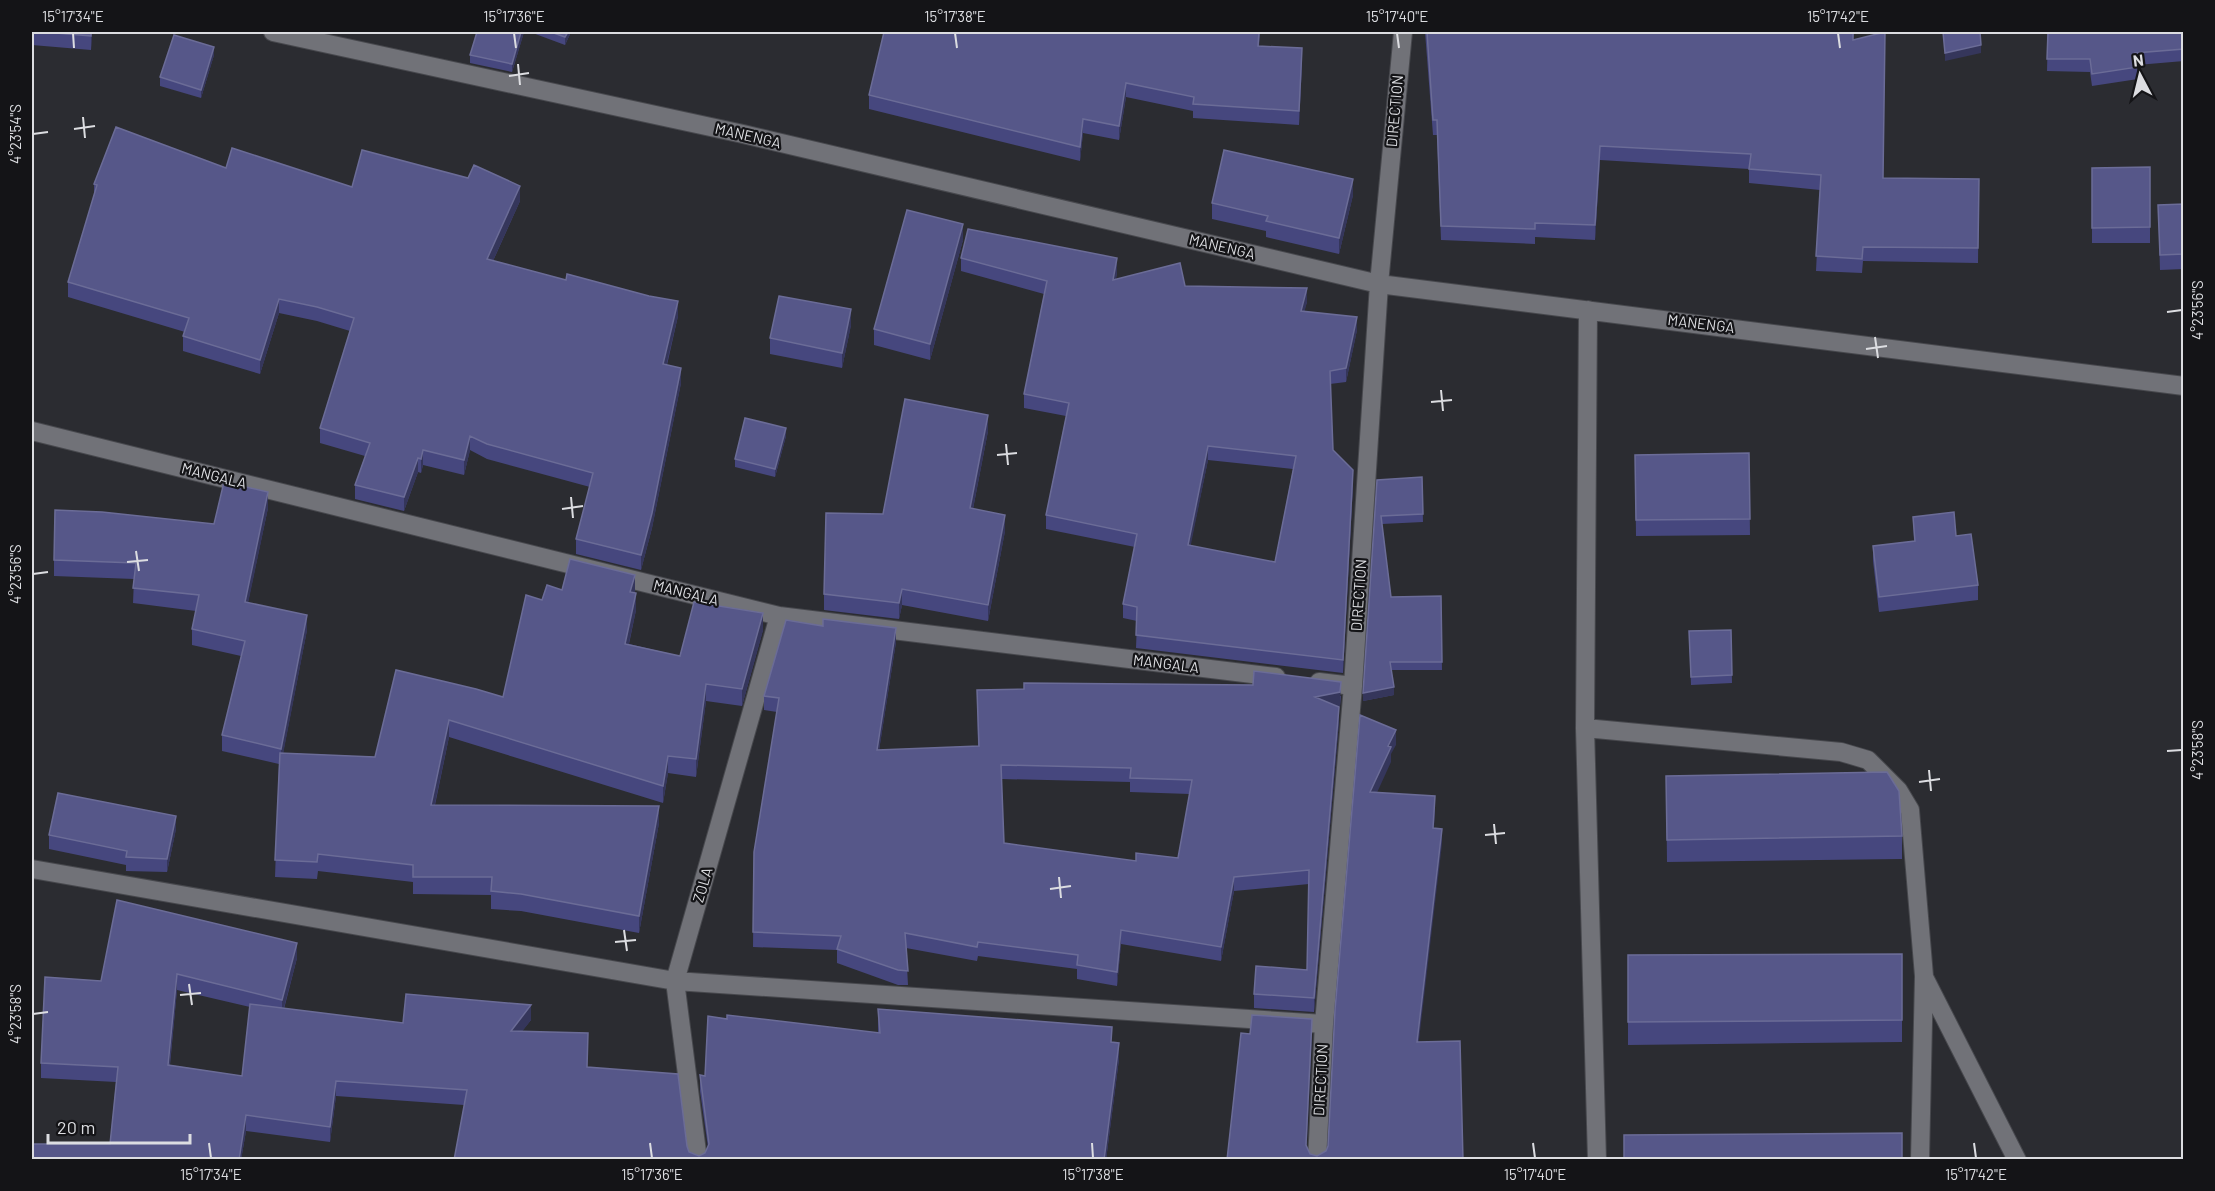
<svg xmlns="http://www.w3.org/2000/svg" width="2215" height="1191" viewBox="0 0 2215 1191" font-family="Barlow,sans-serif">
<rect width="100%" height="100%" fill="#2b2c31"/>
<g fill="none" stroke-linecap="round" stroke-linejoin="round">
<g stroke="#47484d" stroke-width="20">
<path id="minor" d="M273,32l470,102 636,150 805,102
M1588,310l-3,418 12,432
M32,431l747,185 497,61
M1319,682l34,4
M1585,728l256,24 27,8 30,30 12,20 14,166 -4,184
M32,869l643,112 649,43
M1924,977l93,183
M698,1160l-23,-179 104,-365
M1317,1160l7,-136 29,-338 26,-402 24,-252"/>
</g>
<use href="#minor" stroke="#717278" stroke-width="18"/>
</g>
<path fill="#46477e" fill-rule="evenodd" d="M32,32h60l-1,18 -59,-5z
M477,32h47l-12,40 -42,-9v-8z
M530,32h41l-6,13z
M884,32h376l-1,14 43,17 -3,62 -106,-7v-7l-67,-14 -7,43 -36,-7 -3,28 -211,-52v-14z
M1425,32h429l-1,8 30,138 96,1 -1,84 -115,-2 -1,12 -46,-2 4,-81 -71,-7v-14l-149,-9 -5,80 -60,-3v7l-94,-4 -4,-105h-4z
M2048,32h136v29l-47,4 1,14 -46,7 -2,-14 -43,-1z
M214,55l-13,43 -41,-12v-9z
M2150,167v76h-58v-75z
M226,168l126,19 168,14 -27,60 185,55 -11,49 14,18 -29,145 -11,42 -65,-16v-15l14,-52 -103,-28 -17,-9 -6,25 -41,-10 -2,8 -3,-1 -14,39 -49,-12v-14l10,-29 -45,-13v-15l30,-97 -33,-10 -38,-8 -19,61 -77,-23v-15l2,-4 -117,-35v-15l26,-85v-13z
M1353,195l-14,59 -73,-17v-6l-54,-12v-16z
M2184,204v65l-24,1 -2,-65z
M963,240l-33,120 -56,-15v-16z
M961,258l156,14 -1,7 69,7 122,16 -3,9 53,19 -11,52 -16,2 3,66 20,34 -10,189 -207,-25 1,-27 -14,-3v-14l12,-57 -89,-18v-14l20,-99 -42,-8v-14l20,-100 -83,-23zM1208,460l85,9 -18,93 -85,-16z
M851,325l-9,43 -72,-14v-16z
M988,431l-15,78 32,22 -17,90 -86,-16 -3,14 -75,-9v-16l59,-80z
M786,436l-11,41 -40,-10v-8z
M1749,453l1,82 -114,1 -1,-81z
M1422,477l1,45 -41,2 9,73 50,-1 1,74h-51l3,25 -31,6 14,-221z
M268,508l-20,94 59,28 -24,123 92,4 21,-87 107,27 39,-97 20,-10 73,3 1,17 -7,34 51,12 83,-26 -21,76 -36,-5 -10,76 -28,-4 -5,30 -214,-66 -14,68 224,18 -20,110 -118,-22 -30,-2v-14l-78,-1v-12l-95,-11 -1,8 -42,-2 4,-113 -57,-13v-16l19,-79 -49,-11v-16l4,-18 -63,-8 1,-24 -80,-3v-16l160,-36z
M1913,517l65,68v15l-99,12 -6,-51v-15l41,-5z
M1731,630l1,53 -41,2 -2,-54z
M896,642l-17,108 99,-4 -1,-56 364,6 -1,10 -3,1 2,14 -25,291 -60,-4v-14l53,-24 2,-86 -75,7 -13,70 -100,-17 -4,42 -40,-7v-10l-99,-13 -1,5 -71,-13 2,37h-10l-61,-22v-13l-84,-3 1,-95 23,-140 -13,-2v-14zM1001,779l129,3v10l60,2 -12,64 -42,3 -132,-18z
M1666,776l236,60v23l-235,3z
M176,829l-9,43 -41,-1v-6l-77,-16v-14z
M1902,954v88l-274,3v-90z
M297,958l-13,51 119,14 128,-3 -9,11 66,36 99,79 2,6 10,4 6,-3 3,-6 -8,-56v-16l5,1 22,-57 151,14v-24l234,33 7,17 -13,101h-652l10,-55 -128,-9 -6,46 -84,-11 -5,29h-209l78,-16 6,-62 -75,-4v-15l60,-82zM177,990l73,17 -8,69 -72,-11z"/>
<path fill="#35365b" d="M91,32h1l-1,18z
M521,32h3l-12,40v-8z
M568,32h3l-6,13v-8z
M1981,45v8l-36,8v-8z
M214,47v8l-13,43v-8z
M1302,48v15l-3,62v-14z
M1126,83v14l-7,43v-14z
M1083,119v14l-3,28v-14z
M1600,146v14l-5,80v-15z
M1353,179v16l-14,59v-16z
M520,186v15l-33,73v-15z
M963,224v16l-33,120v-16z
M1117,258v14l-4,22v-14z
M1307,288v14l-6,23v-14z
M279,299v14l-19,61v-14z
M678,301v15l-15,63v-15z
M851,309v16l-9,43v-15z
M1357,317v13l-11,52v-14z
M681,368v15l-29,145 -11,42v-15z
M988,415v16l-18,93v-16z
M786,428v8l-11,41v-8z
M470,436v14l-6,25v-15z
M1208,446v14l-20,99v-14z
M423,450v15l-2,8v-14z
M418,458v14l-14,39v-14z
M1353,470v14l-10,189v-13z
M268,492v16l-23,110v-16z
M1005,515v16l-17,90v-16z
M635,575v17l-5,17v-17z
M902,589v16l-3,14v-16z
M636,593v17l-11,51v-17z
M763,613v17l-21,76v-17z
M307,615v15l-26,135v-16z
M896,628v14l-19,122v-14z
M1341,682l-1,24 -25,5v-14z
M706,684v17l-10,76v-18z
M1394,687v8l-31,6v-8z
M1339,707v14l-25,291v-14z
M449,720v17l-18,85v-17z
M1396,730v15l-5,9v8l-21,46v-16l18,-46z
M668,756v17l-5,30v-17z
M1435,796v16l-2,31v-15z
M659,806v17l-20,110v-17z
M176,816v13l-9,43v-13z
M1442,829v15l-25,213v-15z
M1234,877v14l-13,70v-14z
M1121,930v14l-4,42v-14z
M297,943v15l-15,57v-15z
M177,974v16l-9,90v-15z
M531,1005v15l-20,26v-15z
M1312,1019v15l-6,126v-15z
M1119,1043v16l-13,101h-2z
M336,1081v15l-6,46v-15z
M246,1115v16l-5,29h-2z"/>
<path fill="#565789" stroke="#6b6c97" stroke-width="1.5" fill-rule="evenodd" d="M44,32h47v4z
M477,32h44l-9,32 -42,-9z
M551,32h17l-3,5z
M884,32h375l-1,14 44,2 -3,63 -106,-7 1,-7 -68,-14 -7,43 -36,-7 -3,28 -211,-52z
M1427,32h426v8l32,-8 -2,146 96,1 -1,69 -115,-1 -1,12 -46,-3 5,-81 -72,-6 2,-15 -151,-8 -5,79 -60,-2v6l-94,-3 -4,-106h-4z
M1943,32h37l1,13 -36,8z
M2048,32h136v17l-49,4 3,14 -46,7 -2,-15h-43z
M174,35l40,12 -13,43 -41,-13z
M116,127l110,41 6,-20 120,39 10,-37 106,28 6,-13 46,21 -33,73 79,21 1,-6 82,22 29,5 -15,63 18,4 -29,145 -11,42 -65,-16 17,-66 -106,-29 -17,-8 -6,24 -41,-10 -2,9 -3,-1 -14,39 -49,-12 15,-42 -50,-15 34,-110 -37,-11 -38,-8 -19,61 -77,-24 6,-18 -121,-36 29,-97 -3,-1z
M1224,150l129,29 -14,59 -73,-17 2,-5 -56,-13z
M2150,167v60l-58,1v-60z
M2184,204v50l-24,1 -2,-50z
M907,210l56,14 -33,120 -56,-15z
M968,229l149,29 -4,22 67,-17 5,23 122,2 -6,23 56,6 -11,51 -16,3 3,79 20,20 -10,190 -207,-25 1,-28 -14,-3 14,-70 -91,-19 23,-112 -45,-9 23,-113 -86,-23zM1208,446l88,10 -21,106 -87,-17z
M779,296l72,13 -9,44 -72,-15z
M905,399l83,16 -18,93 35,7 -17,90 -86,-16 -3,14 -75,-9 2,-81 57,1z
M745,418l41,10 -11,41 -40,-10z
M1749,453l1,66 -114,1 -1,-65z
M1422,477l1,37 -42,2 10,81 50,-1 1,66h-52l4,25 -31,6 14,-213z
M224,482l44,10 -23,110 62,13 -26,134 -59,-14 23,-94 -53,-12 7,-34 -66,-7 3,-25 -82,-3 1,-50 47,2 112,12z
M1954,512l2,24 15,-2 7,51 -99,12 -6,-51 42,-5 -2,-24z
M570,559l65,16 -5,17 6,1 -11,51 55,12 14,-54 69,11 -21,76 -36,-5 -10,75 -28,-3 -5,30 -214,-66 -18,85 228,1 -20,110 -118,-22 -30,-3 1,-14h-79v-12l-95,-11 -1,8 -42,-2 5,-107 95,4 21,-87 80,19 27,8 23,-102 16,5 5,-15 15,5z
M823,619l73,9 -19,122 102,-4 -2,-56 47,-1v-6l229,2 1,-14 87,11 -1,10 -25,5 24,10 -25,291 -60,-4 2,-28 51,4 2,-100 -75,7 -13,70 -100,-17 -4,42 -40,-7 1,-10 -100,-13 -1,5 -72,-14 3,38 -10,-1 -61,-21 4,-13 -88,-4 1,-80 25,-154 -15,-2 22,-76 37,6zM1001,765l130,3 -1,10 62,2 -14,78 -42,-5v8l-132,-18z
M1731,630l1,45 -41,2 -2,-46z
M1360,715l36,15 -8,16 3,1 -21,45 65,4 -2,32 9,1 -25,213 43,-1 3,119h-236l14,-127 9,1 2,-19 60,4 -6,126 4,9 7,2 9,-5 2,-5 7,-136z
M1887,772l12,19 3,45 -235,4 -1,-64z
M58,793l118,23 -9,43 -41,-2 1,-6 -78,-16z
M117,900l180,43 -15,57 -105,-26 -9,91 74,11 8,-72 153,19 3,-29 125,11 -20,26 77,2 -1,34 91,7 9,72 2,6 10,4 6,-3 4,-9 -9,-69 5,1 3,-60 19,3v-4l153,18 -2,-24 234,18 -1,15 8,1 -15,117h-650l13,-70 -131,-9 -6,46 -84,-12 -7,45h-207v-16h78l8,-77 -77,-4 4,-86 56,4z
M1902,954v66l-274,2v-67z
M1902,1133v27h-278v-25z"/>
<path fill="none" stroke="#dcdde1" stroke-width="2" d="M73,33l1,15M514,33l2,15M955,33l2,15M1397,33l2,15M1838,33l2,15M518,64l2,21M509,76l20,-3M83,117l2,21M74,129l21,-3M33,134l15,-2M2167,312l15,-2M1875,337l3,21M1866,349l21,-3M1441,390l2,21M1431,402l21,-2M1006,444l2,21M997,455l20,-2M571,497l2,21M562,509l21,-3M136,551l3,20M127,562l21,-2M33,574l15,-2M2167,751l15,-1M1929,770l2,21M1919,782l21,-3M1494,824l2,20M1485,835l20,-2M1059,877l2,21M1050,889l21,-3M624,930l3,21M615,942l21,-2M189,984l3,21M180,995l21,-2M33,1014l15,-2M209,1143l2,15M650,1143l2,15M1092,1143l1,15M1533,1143l2,15M1974,1143l2,15"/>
<g text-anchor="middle" stroke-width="4.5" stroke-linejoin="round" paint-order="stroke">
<g font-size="15" fill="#dcdde1" stroke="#141417">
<text transform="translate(1395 111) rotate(-85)" y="5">DIRECTION</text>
<text transform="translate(748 136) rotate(13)" y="5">MANENGA</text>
<text transform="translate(1222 247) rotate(13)" y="5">MANENGA</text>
<text transform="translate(1701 324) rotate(7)" y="5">MANENGA</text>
<text transform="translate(214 476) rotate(14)" y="5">MANGALA</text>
<text transform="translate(686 593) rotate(14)" y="5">MANGALA</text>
<text transform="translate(1359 595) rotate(-86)" y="5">DIRECTION</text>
<text transform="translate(1166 664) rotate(7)" y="5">MANGALA</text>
<text transform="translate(703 885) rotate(-74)" y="5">ZOLA</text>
<text transform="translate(1321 1080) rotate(-87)" y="5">DIRECTION</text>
</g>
</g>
<rect width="2215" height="1191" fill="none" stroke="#141417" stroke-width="66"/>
<g transform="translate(2140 75) rotate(353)" stroke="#141417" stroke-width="4.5" paint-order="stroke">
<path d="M0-4.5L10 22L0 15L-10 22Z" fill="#dcdde1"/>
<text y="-9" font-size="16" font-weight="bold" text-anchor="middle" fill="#dcdde1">N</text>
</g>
<path d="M48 1134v9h142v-9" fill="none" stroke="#dcdde1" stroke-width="3"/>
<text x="57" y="1134" font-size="18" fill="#dcdde1" stroke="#141417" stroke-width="4.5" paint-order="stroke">20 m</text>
<rect x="33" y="33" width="2149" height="1125" fill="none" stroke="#dcdde1" stroke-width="2"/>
<g font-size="15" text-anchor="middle" fill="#dcdde1">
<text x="73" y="22">15°17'34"E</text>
<text x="514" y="22">15°17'36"E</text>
<text x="955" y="22">15°17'38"E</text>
<text x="1397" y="22">15°17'40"E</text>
<text x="1838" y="22">15°17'42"E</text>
<text transform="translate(16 134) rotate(-90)" y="5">4°23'54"S</text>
<text transform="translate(2198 310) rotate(-90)" y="5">4°23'56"S</text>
<text transform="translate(16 574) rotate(-90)" y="5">4°23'56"S</text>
<text transform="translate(2198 750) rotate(-90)" y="5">4°23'58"S</text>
<text transform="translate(16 1014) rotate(-90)" y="5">4°23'58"S</text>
<text x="211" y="1180">15°17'34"E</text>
<text x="652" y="1180">15°17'36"E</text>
<text x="1093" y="1180">15°17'38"E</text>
<text x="1535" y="1180">15°17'40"E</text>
<text x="1976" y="1180">15°17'42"E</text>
</g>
</svg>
